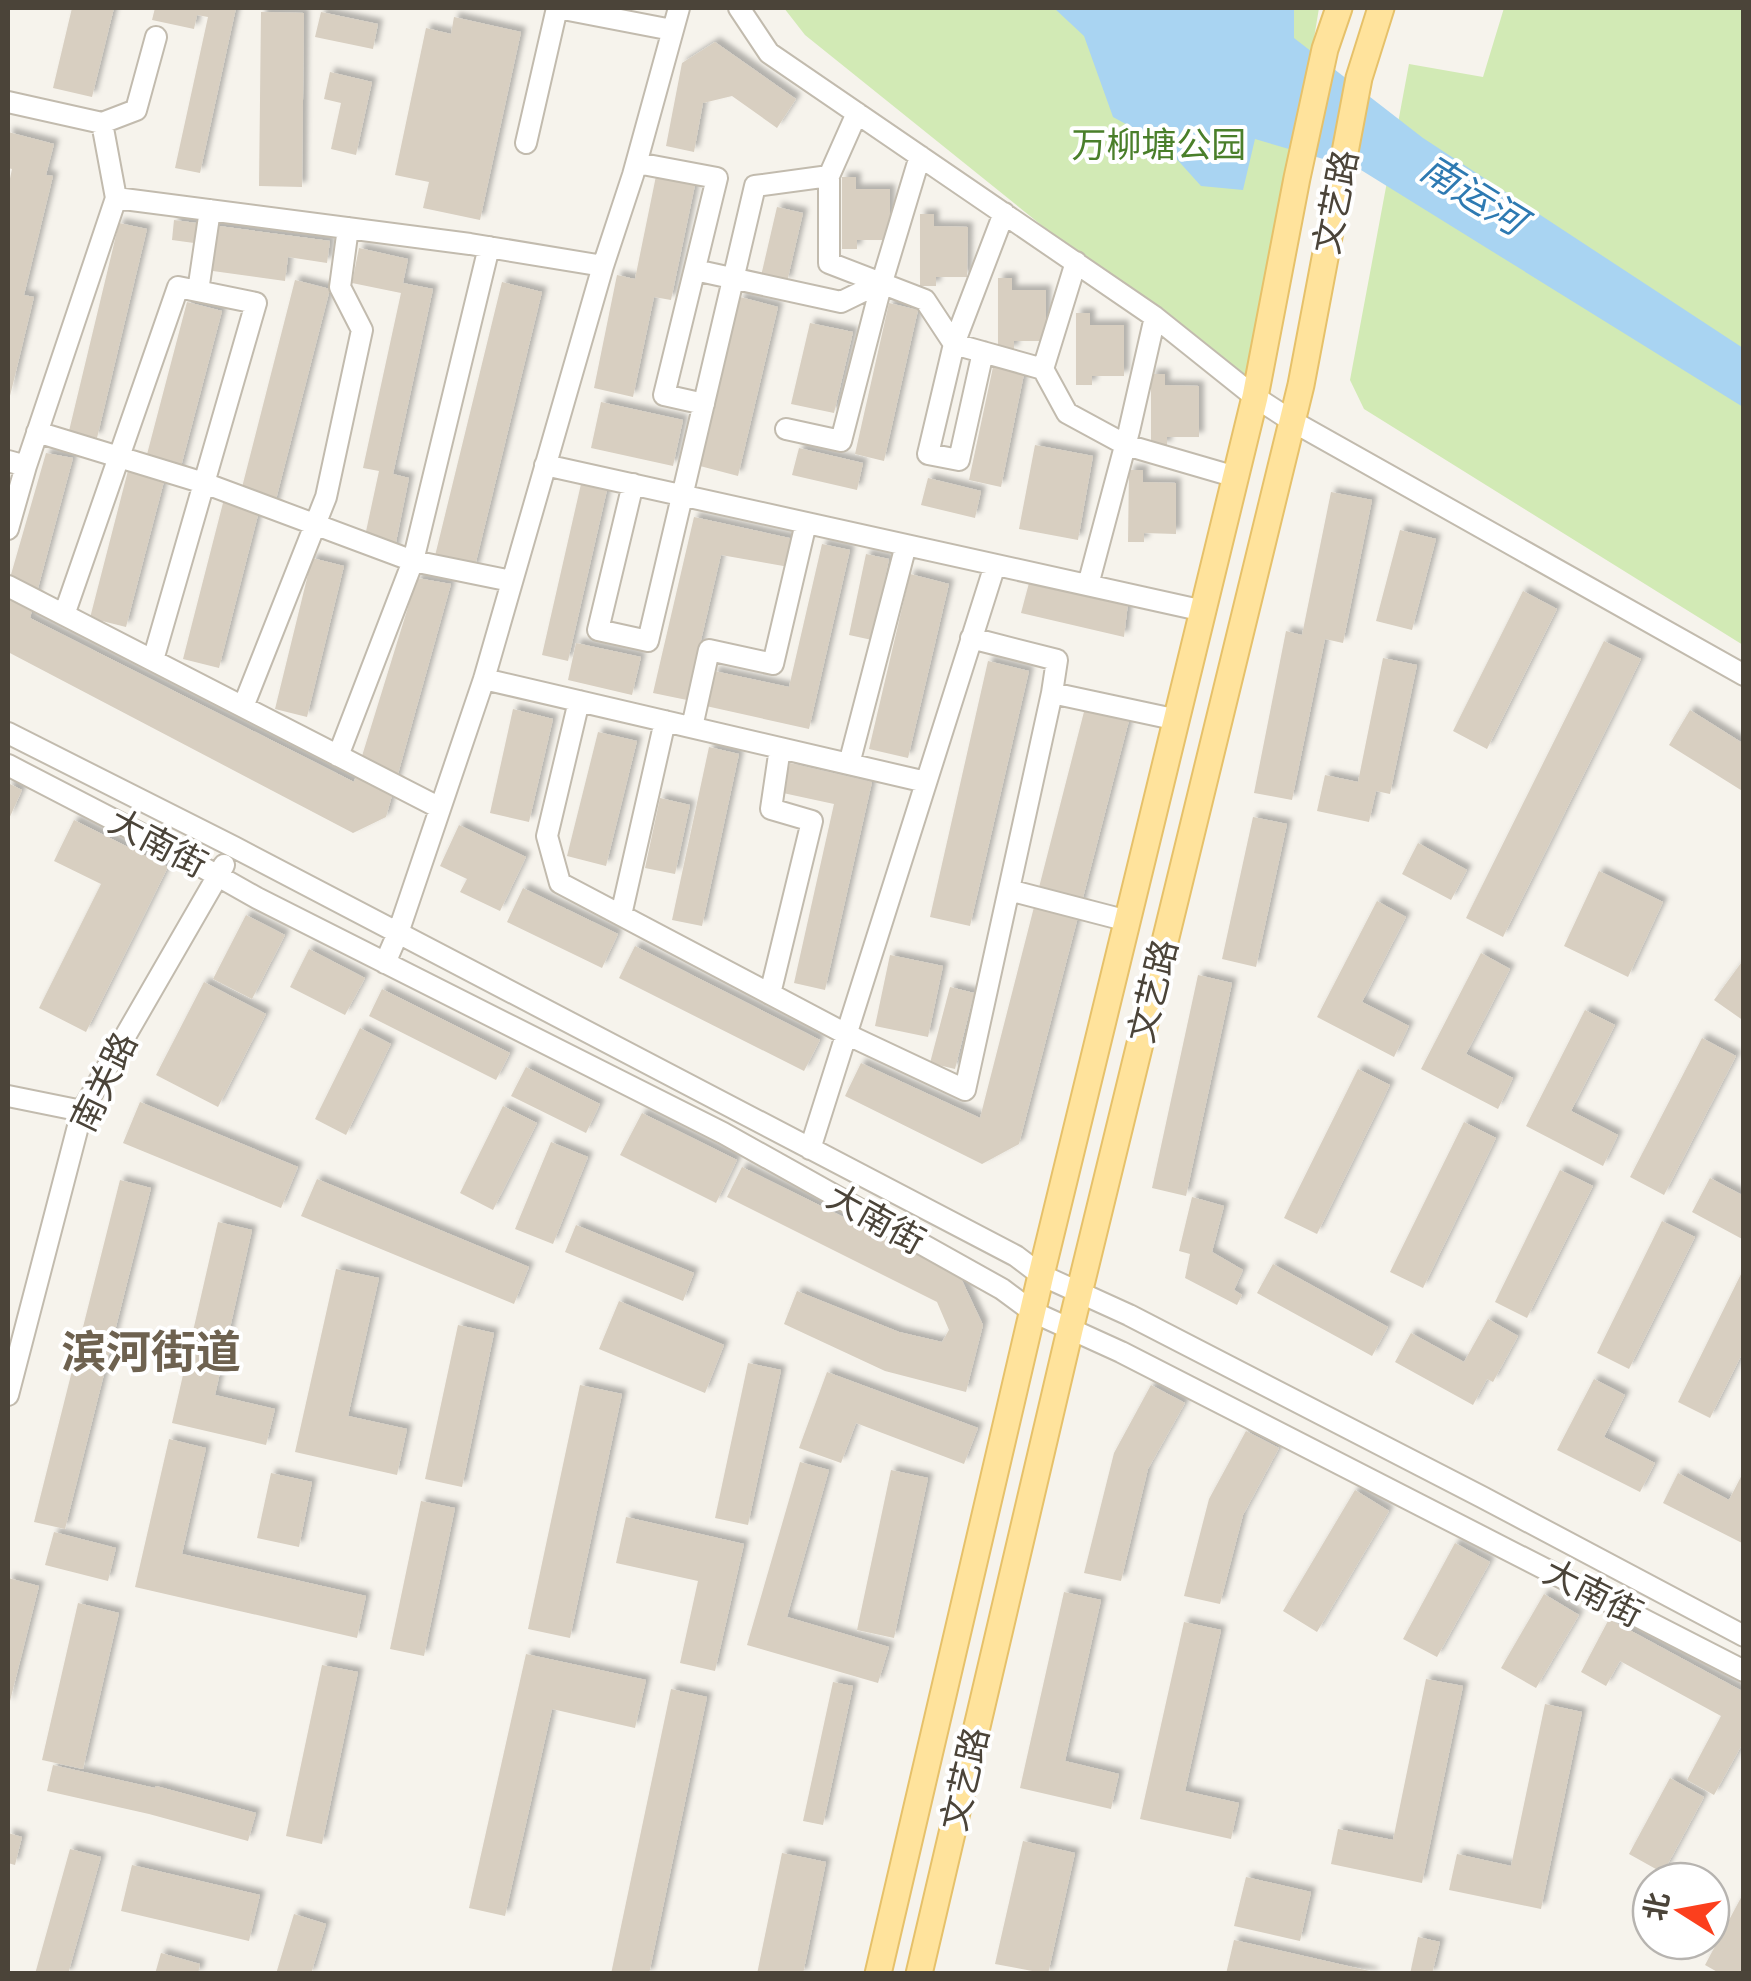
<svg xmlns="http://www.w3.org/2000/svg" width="1751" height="1981" viewBox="0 0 1751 1981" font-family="'Open Sans','Noto Sans SC',sans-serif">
<defs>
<filter id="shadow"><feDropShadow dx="5" dy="-5" stdDeviation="2.5" flood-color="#0004"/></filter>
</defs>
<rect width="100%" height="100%" fill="#f6f3ec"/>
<path fill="#d2eab5" d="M784,8h535l-64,389 -450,-362z
M1504,8h239v637l-379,-236 -14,-29 59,-316 74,13z"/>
<path fill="#a9d4f2" d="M1054,8h240v30l129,100 320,210v59l-382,-237 -106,-31 -12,51 -42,-4 -37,-41 -51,-28 -29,-81z"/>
<path fill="#d8cfc1" filter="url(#shadow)" d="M72,8h42l-22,89 -39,-9z
M155,8h81l-36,165 -25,-5 33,-151 -11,-2 -3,14 -42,-9z
M261,12l43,1 -2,174 -43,-1z
M321,12l57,12 -5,25 -58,-12z
M454,17l67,15 -41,188 -57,-12 6,-26 -34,-7 31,-147 25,6z
M715,42l81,57 -19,29 -45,-32 -29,7 -9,49 -28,-6 16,-83z
M330,72l42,10 -16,73 -25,-6 10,-46 -17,-4z
M8,132l46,12 -8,31 7,1 -29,119 10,2 -25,103 -1,-212 4,-19 -4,-1z
M656,176l39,9 -24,115 -17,-3 -21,100 -39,-9 23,-113 18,4z
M842,177h14v12h34v51h-33v9h-15z
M777,207l26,6 -16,69 -26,-6z
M920,214h14v12l34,1 -1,50h-31v9h-16z
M174,220l156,21 -3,22 -39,-6 -3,24 -94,-13 3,-25 -22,-3z
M119,223l28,6 -50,209 -28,-7z
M359,248l49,11 -5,24 30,6 -40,185 16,4 -16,79 -31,-7 17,-79 -16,-3 38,-175 -49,-10z
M998,278h14v12h34v51h-32v9h-16z
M295,280l35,9 -58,226 -13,-4 -40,157 -36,-9 41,-160 14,4z
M502,282l40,10 -68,278 -40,-10z
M740,297l38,10 -40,169 -38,-10z
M187,302l35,9 -43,163 -12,-4 -41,157 -36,-9 41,-159 14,3z
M889,303l29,7 -34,151 -29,-7z
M1076,313h14v12h34v51h-32v9h-16z
M810,323l43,9 -19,81 -43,-9z
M993,367l31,7 -23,113 -32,-7z
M1151,374h14v11l34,1v51h-32v9l-16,-1z
M601,402l82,18 -10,46 -82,-18z
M1035,445l58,11 -15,84 -59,-11z
M799,448l64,15 -6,27 -65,-15z
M46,453l27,5 -43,160 324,164 63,-204 34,6 -65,233 -33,16 -345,-181v-67z
M1129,470h14v12l33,1v51l-32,-1v9h-16z
M928,478l53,13 -6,27 -54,-13z
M581,484l26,6 -39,171 -26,-6z
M1331,492l41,8 -29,143 -18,-4 -33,161 -38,-7 32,-162 16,4z
M694,517l100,22 -5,28 -68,-12 -34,145 -34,-7z
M1400,530l36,9 -24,91 -36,-9z
M822,544l28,6 -41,179 -103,-23 8,-35 75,16z
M866,554l23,5 -17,81 -23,-5z
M312,558l32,8 -37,151 -32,-8z
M910,574l39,10 -41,174 -39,-9z
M1029,583l99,20 -4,34 -103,-24z
M1523,591l34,18 -70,140 -34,-18z
M1604,641l37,18 -138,278 -37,-19z
M576,643l65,14 -9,38 -64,-15z
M1383,658l34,7 -27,129 -14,-3 -7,31 -52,-11 8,-36 33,7z
M988,661l41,10 -59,255 -40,-9z
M1087,700l45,9 -113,435 -37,20 -137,-68 16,-33 119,55z
M513,709l40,10 -24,103 -39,-9z
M1690,710l54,34v48l-75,-47z
M598,732l39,9 -31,125 -39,-10z
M709,747l30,7 -37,172 -30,-6z
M790,763l82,19 -47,208 -31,-7 40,-179 -51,-11z
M8,783l14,7 -14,31z
M660,798l30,7 -15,69 -30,-6z
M1253,817l34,7 -31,143 -34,-8z
M74,820l94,47 -82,165 -47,-24 62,-124 -47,-23z
M459,825l67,32 -26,54 -40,-19 7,-13 -27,-13z
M1418,843l49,27 -16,30 -49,-26z
M1599,871l64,31 -35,75 -64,-31z
M523,888l95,46 -16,34 -95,-46z
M1377,901l29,16 -44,85 47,24 -15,31 -77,-40z
M246,915l39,20 -33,64 -39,-20z
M635,946l185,94 -16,31 -185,-93z
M309,949l56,29 -20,37 -55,-28z
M1481,953l29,16 -44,85 47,24 -15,31 -77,-40z
M890,955l53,11 -15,71 -53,-11z
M1744,959v62l-30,-21z
M1198,975l34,8 -46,213 -34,-8z
M204,982l62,32 -48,93 -62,-32z
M950,987l24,6 -19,76 -25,-6z
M382,989l128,64 -14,27 -127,-64z
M1585,1010l30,15 -44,86 47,24 -15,31 -77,-40z
M360,1028l31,16 -45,91 -31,-16z
M1702,1038l34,18 -72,139 -34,-18z
M526,1067l74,37 -14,29 -75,-37z
M1358,1069l32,16 -73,149 -33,-16z
M140,1102l158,65 -17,41 -158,-65z
M503,1106l34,17 -44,87 -33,-17z
M642,1113l95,47 -21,43 -96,-48z
M1464,1122l32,16 -73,150 -33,-16z
M551,1142l37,15 -35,87 -38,-15z
M742,1167l217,107 24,51 -17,67 -81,-21 -101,-47 13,-33 102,41 43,10 7,-12 -12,-28 -210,-105z
M1560,1170l33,16 -66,132 -32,-16z
M1710,1178l34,18v44l-52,-28z
M317,1179l212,88 -15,37 -213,-88z
M120,1180l31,8 -86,341 -31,-7z
M1192,1197l32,9 -12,46 31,18 -9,20 8,5 -5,10 -52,-27 5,-24 -11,-3z
M1662,1221l33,16 -66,132 -32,-16z
M218,1222l34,8 -37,165 60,14 -9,36 -94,-22z
M576,1225l118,48 -11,28 -118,-49z
M1273,1264l115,63 -16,29 -115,-63z
M1744,1268v82l-34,68 -32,-16z
M336,1269l43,9 -31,138 59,13 -10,46 -102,-23z
M619,1301l105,44 -19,48 -106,-44z
M1488,1319l30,17 -25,46 -6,-3 -14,26 -78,-43 16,-29 53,29z
M458,1325l36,8 -32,154 -37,-8z
M748,1363l33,7 -33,155 -33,-7z
M827,1372l151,56 -14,36 -108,-41 -15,40 -42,-15z
M1594,1379l31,16 -21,42 51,26 -15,29 -83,-42z
M580,1385l42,9 -52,244 -42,-9z
M1151,1385l34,18 -37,66 -27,112 -37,-8 30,-120z
M1246,1431l33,17 -36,67 -23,89 -36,-8 25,-97z
M169,1439l37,9 -24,106 184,42 -9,42 -222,-51z
M800,1462l29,8 -42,147 102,30 -11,36 -131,-38z
M891,1470l37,8 -34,160 -37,-8z
M1744,1471v73l-81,-41 15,-30 51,27z
M271,1473l41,9 -13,65 -42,-9z
M1355,1490l34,21 -72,121 -34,-21z
M421,1501l34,7 -31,148 -34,-7z
M626,1517l118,27 -29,127 -35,-8 18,-82 -82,-18z
M54,1532l62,16 -8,33 -63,-16z
M1455,1543l35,19 -53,95 -34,-18z
M8,1578l31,8 -30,119 -1,-1z
M1064,1592l37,8 -36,161 54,13 -8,35 -91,-21z
M1544,1594l35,21 -43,73 -35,-20z
M78,1603l41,10 -36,156 -41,-9z
M1609,1619l135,73v49l-30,54 -27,-15 34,-64 -101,-55 -14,25 -25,-14z
M1184,1622l37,8 -36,161 54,12 -8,36 -91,-20z
M526,1654l120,26 -11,48 -83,-19 -47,207 -36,-8z
M322,1665l36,7 -36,172 -36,-8z
M1426,1679l37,7 -41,197 -91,-19 7,-35 55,11z
M833,1682l20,4 -30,139 -20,-4z
M671,1689l36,8 -58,277h-38z
M1545,1704l37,8 -41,197 -92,-19 8,-36 54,12z
M53,1765l102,23 1,-2 100,27 -8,28 -99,-27 -102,-23z
M1670,1778l34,19 -41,76 -34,-19z
M8,1833l14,4 -7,28 -7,-2z
M1023,1841l52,12 -27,121 -53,-10z
M70,1849l31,8 -33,117h-33z
M782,1853l44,9 -23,112h-46z
M132,1865l128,30 -11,46 -128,-30z
M1246,1877l65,15 -11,49 -66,-15z
M1744,1892v82h-23l-16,-9z
M294,1914l32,10 -15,50h-35z
M1418,1937l22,5 -8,32h-22z
M1234,1940l140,32 -1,2h-147z
M161,1953l39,11 -2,10h-43z"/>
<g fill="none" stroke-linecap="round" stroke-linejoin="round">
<g stroke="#c2bbae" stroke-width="24">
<path id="minor" d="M558,8l114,22
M739,8l30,45 386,264 100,80 37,24 452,254
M8,102l94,21 14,75 -90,268
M857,113l-28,63v87l96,37 29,44 89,25 24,44 59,32 110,32
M102,123l34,-13 20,-73
M526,143l31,-135
M637,163l80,15 -53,217 40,9
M116,198l354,46 133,22
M695,270l146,32 41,-20
M198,291l12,-81
M983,352l-24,108 -31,-6 26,-110 50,-131
M1043,369l33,-107
M786,429l55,12 41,-159 38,-126
M37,432l167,51 209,78 98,20
M8,461l18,5 -18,63
M545,465l659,146
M633,484l-35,146 50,11 107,-455 74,-10
M1088,585l41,-154 26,-114
M8,586l432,222
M64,615l114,-328 78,16 -103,357
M971,638l86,22 -5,33
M484,679l442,103
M579,701l-32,135 13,47 286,151 119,56 87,-397 126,27
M243,707l83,-210 36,-167 -22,-43 8,-59
M692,727l17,-77 64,14 33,-141
M8,733l226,114 782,409 25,19 88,40 353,182 262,139
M338,756l75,-195 76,-314
M849,764l57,-219
M8,765l164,85 85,48 466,235 279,156 31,23 88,40 623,319
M1009,890l119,31
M621,915l44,-194
M385,963l13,-30 86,-254 119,-413 30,-91 46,-167
M770,994l42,-173 -41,-12 9,-61
M8,1096l74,15
M810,1149l185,-584
M8,1395l74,-284 142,-246"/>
</g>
<g stroke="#e6c16a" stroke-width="29">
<path id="major" d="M878,1974l163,-699 214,-878 42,-219 28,-129 14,-41
M919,1974l151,-644 231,-945 58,-307 22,-70"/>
</g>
<use href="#minor" stroke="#fff" stroke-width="20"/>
<use href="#major" stroke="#ffe39c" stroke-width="25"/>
</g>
<g text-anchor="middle" stroke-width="8" stroke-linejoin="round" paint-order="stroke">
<g font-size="35" fill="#4a7f2a" stroke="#fff">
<text x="1159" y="157">万柳塘公园</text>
</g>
<g font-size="35" fill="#4b4439" stroke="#fff">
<text transform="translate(1336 202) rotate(-79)" y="12">文艺路</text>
<text transform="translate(158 843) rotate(28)" y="12">大南街</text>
<text transform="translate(1153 991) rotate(-76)" y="12">文艺路</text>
<text transform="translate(104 1082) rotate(-64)" y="12">南关路</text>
<text transform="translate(876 1219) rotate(29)" y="12">大南街</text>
<text transform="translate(1593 1593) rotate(27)" y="12">大南街</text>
<text transform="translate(965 1779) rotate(-77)" y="12">文艺路</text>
</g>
<g font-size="38" font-style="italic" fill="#2e7ab2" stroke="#fff">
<text transform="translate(1473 195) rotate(32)" y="13">南运河</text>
</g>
<g font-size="45" font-weight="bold" fill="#6e6250" stroke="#fff">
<text x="151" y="1368">滨河街道</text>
</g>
</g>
<rect width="1751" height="1981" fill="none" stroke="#4b4439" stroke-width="20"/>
<g transform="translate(1681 1911) rotate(281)"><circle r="48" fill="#ffffff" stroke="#b7b4b0" stroke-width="2.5"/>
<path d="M0-8L18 38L0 25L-18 38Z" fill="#fc3f1d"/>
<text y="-15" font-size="28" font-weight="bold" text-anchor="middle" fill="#4b4439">北</text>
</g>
</svg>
